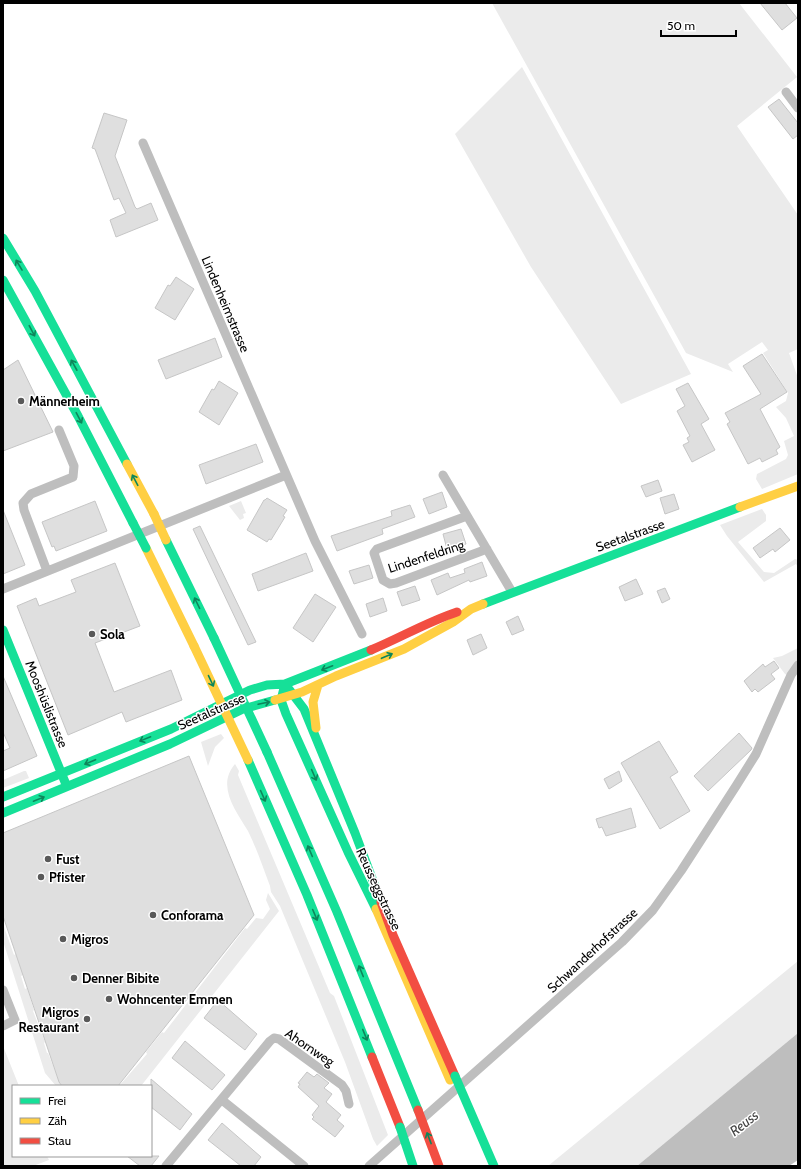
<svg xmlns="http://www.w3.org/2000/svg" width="801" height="1169" viewBox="0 0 801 1169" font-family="Cabin,sans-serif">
<rect width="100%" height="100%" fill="#fff"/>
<path fill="#ebebeb" d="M492,3h247l58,74 -60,49 61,89v134l-9,4 9,25v96l-36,15 -6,-10 1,-5 29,-15 2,-4 -4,-14 10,-5 -8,-18 -10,-11 10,-6 2,-8 -25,-40 5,-3 -6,-8 -34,22 5,8 -47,-19z
M522,67l169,307 -70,30 -90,-137 -76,-133z
M241,501l5,12 -3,1 1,4 -4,2 -11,-14z
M762,509l4,6v6l-28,21 26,30 10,1 21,-14 3,1v7l-2,-3 -32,18 -37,-46 -7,-11z
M798,648v11l-11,16 -2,-1 -12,-16 9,-2z
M221,734l3,4 -9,9 -7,19 -7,-24z
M235,764l4,7 -1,4 92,218 4,3 54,139 -11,11 -4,-7 -28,-77 -65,-156 -9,-14 -1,-6c-7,-18 -13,-37 -22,-55 -12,-20 -32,-45 -13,-67z
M24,771h2l3,7 -26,10v-8z
M268,893l11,18 -138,175h-22l28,-32 -1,-2 16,-20 2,1 81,-105 2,1 9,-11 7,1 7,-10 -4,-9z
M3,924l11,31 2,-1 7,21 -2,1 4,13 2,-1 7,22 -1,1 12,31 -1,1 3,10h1l13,33h-5l-11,-13 -42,-132z
M798,961v72l-161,133h-89z
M3,1046l16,40h-6v70h34l2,4 -16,6h-30z"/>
<path fill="#bebebe" d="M798,1033v127l-9,6h-152z"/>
<path fill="#dfdfdf" stroke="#c6c6c6" d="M760,3h25l12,15 -15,12z
M779,99l19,24v12l-5,4 -25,-32z
M104,113l23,7 -12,36 20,51 2,2 14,-6 7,17 -42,17 -6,-17 16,-7 -7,-15 -5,2 -19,-51 -3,-1z
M176,277l18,12 -19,31 -20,-12 13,-23 2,1z
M215,338l7,19 -56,22 -8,-19z
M762,354l25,38 -27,17 20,38 -4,3 2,4 -16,8 -2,-4 -12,6 -21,-40 3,-2 -5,-9 36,-19 -18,-28z
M18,360l35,72 -50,19v-81z
M219,381l19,12 -19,32 -20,-13 13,-23 2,1z
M688,383l21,36 -8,5 14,26 -23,12 -9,-17 6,-3 -2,-4 3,-2 -13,-25 8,-5 -9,-17z
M256,444l7,18 -57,22 -7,-19z
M658,480l4,11 -16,6 -5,-11z
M442,492l5,15 -18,7 -6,-15z
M674,494l5,15 -14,5 -5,-16z
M267,498l20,12 -4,6 2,1 -14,23 -2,-1 -2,3 -20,-12 17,-30h1z
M95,501l12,30 -51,20 -2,-5 -2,1 -10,-25z
M410,505l5,12 -33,12 1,5 -46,17 -6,-15 61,-20 -1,-5z
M3,510l22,55 -22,9z
M200,526l56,116 -8,3 -55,-116z
M780,528l10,12 -15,12 -2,-3 -13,9 -7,-10z
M461,529l5,15 -19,5 -4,-15z
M306,553l7,18 -55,20 -6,-17z
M482,562l5,14 -17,6 -1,-2 -32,15 -6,-15 17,-7 2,5 15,-5 -1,-4z
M115,563l25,63 -45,17 19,49 57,-22 11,30 -56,22 -4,-10 -54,23 -51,-129 19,-8 3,8 37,-14 -5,-12z
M369,565l4,13 -19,6 -5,-13z
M636,579l7,15 -18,7 -6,-14z
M415,586l5,14 -18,6 -5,-14z
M665,588l5,11 -8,4 -5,-12z
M315,594l21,13 -23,35 -20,-14z
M383,598l4,13 -17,6 -4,-13z
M518,616l6,14 -12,5 -6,-13z
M481,634l6,14 -14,7 -6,-15z
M774,661l5,7 -8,6 4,5 -17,13 -3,-3 -3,3 -8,-11 19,-17 2,3z
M3,676l34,80 -34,15v-20l7,-3 -7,-16z
M739,733l13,15 -1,2 -43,41 -14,-15z
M659,741l19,31 -8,5 20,34 -30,18 -39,-66z
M189,756l65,159 -136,171h-56l-3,-4 -56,-166v-83z
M619,771l3,10 -13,8 -5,-10z
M631,808l5,19 -30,9 -4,-9 -3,1 -3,-9z
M218,1000l39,34 -12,16 -41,-32z
M185,1041l40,34 -13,15 -40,-32z
M307,1072l7,5 3,-3 12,9 -5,5 8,6 -6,8 15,13 -4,5 7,6 -9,11 -23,-18 2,-2 -2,-2 7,-9 -21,-19 2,-3 -2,-1z
M151,1079l41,35 -12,16 -29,-23z
M222,1123l39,34 -7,9h-13l-33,-26z
M127,1156h32l-8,10h-11z"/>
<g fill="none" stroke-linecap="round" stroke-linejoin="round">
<path stroke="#bebebe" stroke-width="9" d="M786,92l12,16
M143,143l172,398 47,93
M443,475l69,117
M467,516l-90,33 -3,4 9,27 7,4 6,-1 91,-34
M47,571l-23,-61 -1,-7 8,-9 42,-17 1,-11 -15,-36
M3,589l283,-114
M3,990l12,30 -12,6
M222,1100l82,66
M166,1166l104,-125 4,-3 5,1 63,46 4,6 3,13
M369,1166l253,-224 31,-32 28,-39 55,-85 20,-32 35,-79 7,-10"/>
<path stroke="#16e098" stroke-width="9" d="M3,238l32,53 92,173
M3,280l75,136 55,107
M166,540l48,98
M483,604l257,-97
M3,630l62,152
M267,752l70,160 81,198
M248,760l59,135 65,162
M3,797l168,-68 79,-39 17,-5 18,-1 86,-34
M3,813l167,-69 73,-35 32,-9
M376,909l-28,-57 -62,-138 -5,-14 4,-16 19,25 51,124 26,69"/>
<path stroke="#ffcf43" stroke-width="9" d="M127,464l27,50
M740,507l58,-21
M146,548l48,98
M275,700l27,-8 34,-16 68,-27 49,-27 18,-13 12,-5
M316,728l-3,-26 5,-17
M376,909l74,171"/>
<path stroke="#f24e42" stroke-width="9" d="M371,650c29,-12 56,-28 86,-38
M381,902l12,33 62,141
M372,1057l28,70"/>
<path stroke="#16e098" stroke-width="9" d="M133,523l13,25
M214,638l53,114
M455,1076l39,90
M400,1127l13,39"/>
<path stroke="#ffcf43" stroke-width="9" d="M154,514l12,26
M194,646l54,114"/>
<path stroke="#f24e42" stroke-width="9" d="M418,1110l21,56"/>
</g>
<defs><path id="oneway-shaft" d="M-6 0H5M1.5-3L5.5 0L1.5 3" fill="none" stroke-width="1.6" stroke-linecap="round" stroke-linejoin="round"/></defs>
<g stroke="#0d865b">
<use href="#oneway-shaft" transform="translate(19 265) rotate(-121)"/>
<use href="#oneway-shaft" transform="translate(32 331) rotate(62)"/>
<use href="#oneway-shaft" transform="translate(74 365) rotate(-119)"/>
<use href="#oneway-shaft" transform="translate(79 418) rotate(62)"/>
<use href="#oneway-shaft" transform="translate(135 480) rotate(-118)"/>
<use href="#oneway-shaft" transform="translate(197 603) rotate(-116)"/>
<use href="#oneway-shaft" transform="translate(387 656) rotate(-23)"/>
<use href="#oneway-shaft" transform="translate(327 668) rotate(159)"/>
<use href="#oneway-shaft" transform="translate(211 681) rotate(65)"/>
<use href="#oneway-shaft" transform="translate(264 703) rotate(-12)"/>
<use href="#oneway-shaft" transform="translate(145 739) rotate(158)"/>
<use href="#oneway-shaft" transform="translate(90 762) rotate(157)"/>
<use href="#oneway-shaft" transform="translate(314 775) rotate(66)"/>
<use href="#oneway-shaft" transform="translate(263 796) rotate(66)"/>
<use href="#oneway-shaft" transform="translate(39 799) rotate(-22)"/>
<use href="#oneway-shaft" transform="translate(310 851) rotate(-113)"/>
<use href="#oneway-shaft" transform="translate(315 915) rotate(67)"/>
<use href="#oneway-shaft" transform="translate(361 971) rotate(-112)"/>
<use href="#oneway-shaft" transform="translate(365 1035) rotate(68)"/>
<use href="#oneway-shaft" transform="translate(429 1138) rotate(-111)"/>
</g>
<g fill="#595959" stroke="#fff" stroke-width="1.5">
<circle cx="21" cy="401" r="4"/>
<circle cx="92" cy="634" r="4"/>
<circle cx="48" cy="859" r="4"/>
<circle cx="41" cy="877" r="4"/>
<circle cx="153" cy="915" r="4"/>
<circle cx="63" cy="939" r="4"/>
<circle cx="74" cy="978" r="4"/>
<circle cx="109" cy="999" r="4"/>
<circle cx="87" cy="1019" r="4"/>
</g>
<g text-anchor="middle" stroke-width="3" stroke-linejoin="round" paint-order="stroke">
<g font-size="13" fill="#000" stroke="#fff">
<text transform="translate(226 304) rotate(67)" y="5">Lindenheimstrasse</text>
<text transform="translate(630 535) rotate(-20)" y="5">Seetalstrasse</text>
<text transform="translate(426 556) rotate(-18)" y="5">Lindenfeldring</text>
<text transform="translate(47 704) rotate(68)" y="5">Mooshüslistrasse</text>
<text transform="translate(211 711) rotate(-24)" y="5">Seetalstrasse</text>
<text transform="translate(379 889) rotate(65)" y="5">Reusseggstrasse</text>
<text transform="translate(592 950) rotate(-43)" y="5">Schwanderhofstrasse</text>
<text transform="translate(310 1047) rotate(34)" y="5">Ahornweg</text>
</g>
<g font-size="13" font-weight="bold" fill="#000" stroke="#fff" text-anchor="start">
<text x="29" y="406">Männerheim</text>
<text x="100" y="639">Sola</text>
<text x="56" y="864">Fust</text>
<text x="49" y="882">Pfister</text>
<text x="161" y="920">Conforama</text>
<text x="71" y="944">Migros</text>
<text x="82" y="983">Denner Bibite</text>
<text x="117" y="1004">Wohncenter Emmen</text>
<text x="79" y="1017" text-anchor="end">Migros<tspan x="79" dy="15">Restaurant</tspan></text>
</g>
<g font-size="14" font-style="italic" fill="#434343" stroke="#fff">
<text transform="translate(744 1123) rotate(-38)" y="5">Reuss</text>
</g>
</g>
<rect width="801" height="1169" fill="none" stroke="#000000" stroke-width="8"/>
<rect x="12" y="1085" width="140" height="72" fill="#ffffff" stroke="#999999"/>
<rect x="20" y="1098" width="20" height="6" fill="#16e098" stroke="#999999"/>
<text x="48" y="1105" font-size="12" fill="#000000">Frei</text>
<rect x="20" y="1118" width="20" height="6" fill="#ffcf43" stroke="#999999"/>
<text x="48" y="1125" font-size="12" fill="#000000">Zäh</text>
<rect x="20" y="1138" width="20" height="6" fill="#f24e42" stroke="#999999"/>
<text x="48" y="1145" font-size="12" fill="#000000">Stau</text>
<path d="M661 30v6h75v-6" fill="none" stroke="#000000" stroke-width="2"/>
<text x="667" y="30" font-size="12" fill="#000000" stroke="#ffffff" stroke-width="3" paint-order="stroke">50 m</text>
</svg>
